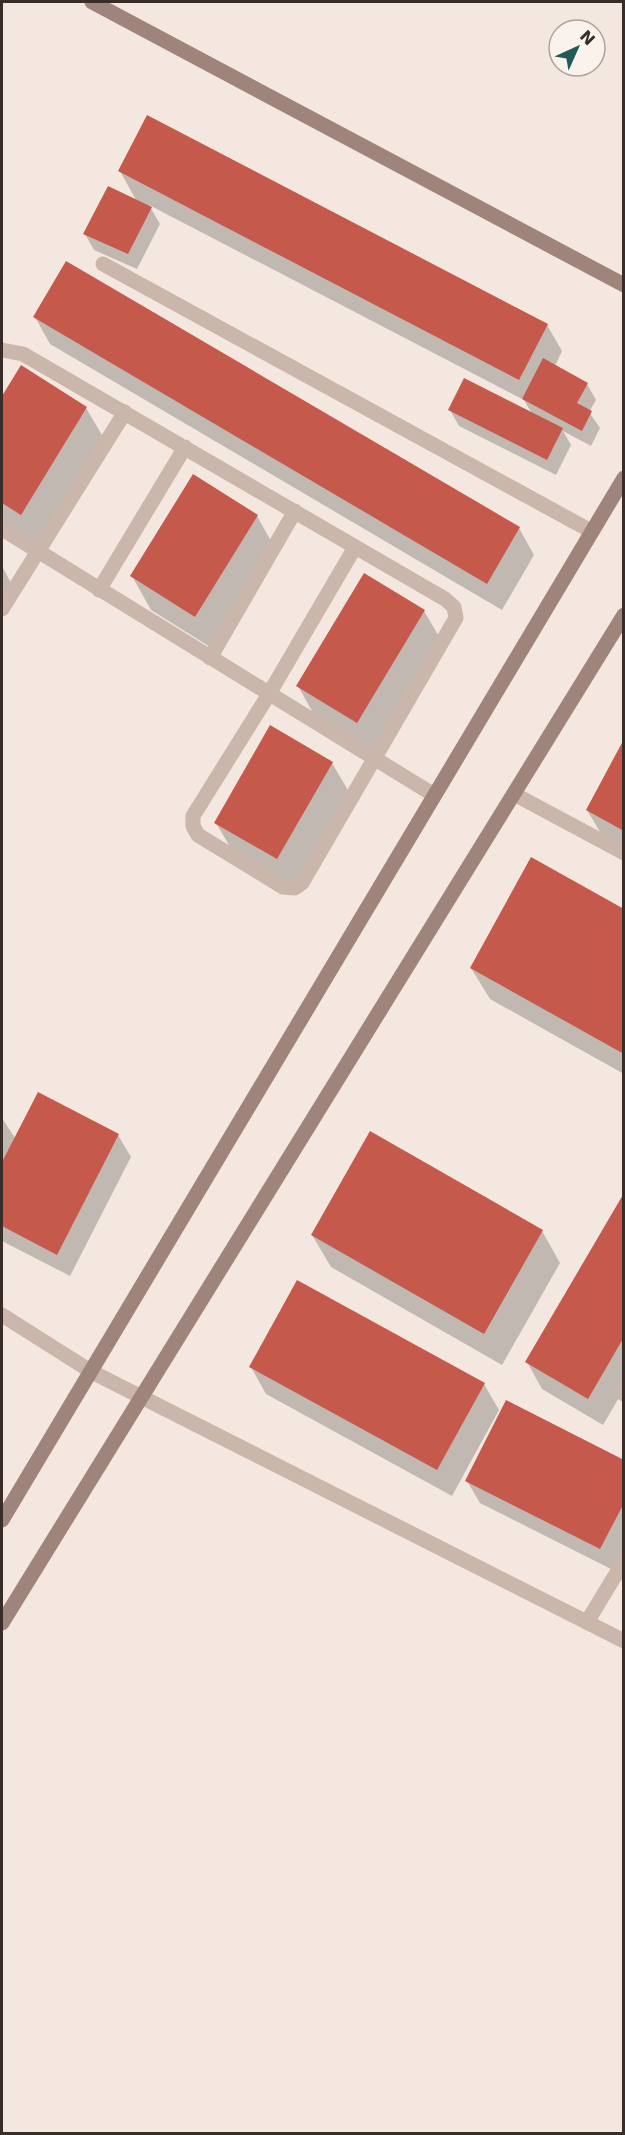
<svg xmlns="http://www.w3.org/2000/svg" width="625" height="2135" viewBox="0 0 625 2135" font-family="'DejaVu Sans',sans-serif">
<rect width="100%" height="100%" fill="#f3e7df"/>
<path fill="#0003" d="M120,171l427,154 15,26 -7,15 32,18 9,16 -7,12 11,16 -9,18 -28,-15 8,14 -15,30 -97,-49 -9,-16 82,4 -8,-14 -375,-195 11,19 -23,45 -43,-19 -9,-16 52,-32z
M35,317l484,211 15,27 -32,55 -452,-266z
M21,367l65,41 20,34 -65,106 -39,-25v-124z
M257,516l19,34 -61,100 -64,-40 -19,-34z
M2,566l10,19 -10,18z
M365,575l59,36 20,34 -67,111 -60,-36 -19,-34z
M624,743v105l-21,-11 -16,-27z
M332,763l20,34 -55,96 -61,-36 -20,-34z
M624,911v163l-134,-75 -19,-31z
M2,1118l13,20 103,-3 13,22 -61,119 -68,-35z
M624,1196v193l-21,36 -61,-36 -15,-27z
M542,1231l18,32 -58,102 -171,-98 -19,-32z
M251,1367l233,17 15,26 -47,86 -186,-102z
M624,1462v87l-11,21 -133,-67 -13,-22z"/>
<path fill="#c5594b" d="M147,115l401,209 -29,56 -401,-209z
M108,186l44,21 -24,47 -45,-20z
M66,261l454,266 -33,57 -454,-267z
M543,358l45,25 -11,20 15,8 -10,20 -60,-32z
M21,365l66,42 -66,108 -19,-12v-107z
M464,378l99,50 -16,32 -99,-50z
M193,474l65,41 -63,102 -65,-41z
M364,573l61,37 -68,113 -61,-37z
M270,725l63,37 -56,97 -63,-36z
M624,739v92l-38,-21z
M531,857l93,52v145l-154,-86z
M38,1092l81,42 -62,121 -55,-29v-64z
M370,1131l173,99 -59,104 -173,-99z
M624,1193v144l-36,62 -63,-37z
M297,1280l188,103 -48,87 -188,-103z
M506,1400l118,60v43l-24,46 -135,-68z"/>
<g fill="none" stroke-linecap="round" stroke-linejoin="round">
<path stroke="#cbb6ab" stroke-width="15" d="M2,350l21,4 422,245 9,8 2,11 -154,265 -7,5 -12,-1 -85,-52 -5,-9v-10l76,-122 86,-147
M2,529l432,266
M99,590l86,-143
M2,609l123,-197
M210,658l85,-147
M624,1387v7
M587,1622l37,-61"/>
<path stroke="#cbb6ab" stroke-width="15" d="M103,264l488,267
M514,794l110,59
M2,1315l90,57 532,269"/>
<path stroke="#9f847c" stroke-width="15" d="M92,2l532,283
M2,1520l622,-1042
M2,1623l622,-1008"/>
</g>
<rect width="625" height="2135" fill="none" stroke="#392d2a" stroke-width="6"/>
<g transform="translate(577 48) rotate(45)"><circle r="28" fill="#faf2ec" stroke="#ada39e" stroke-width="1.5"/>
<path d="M0-4.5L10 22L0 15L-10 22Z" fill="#205b57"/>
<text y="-9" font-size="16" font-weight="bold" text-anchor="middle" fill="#392d2a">N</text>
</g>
</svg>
